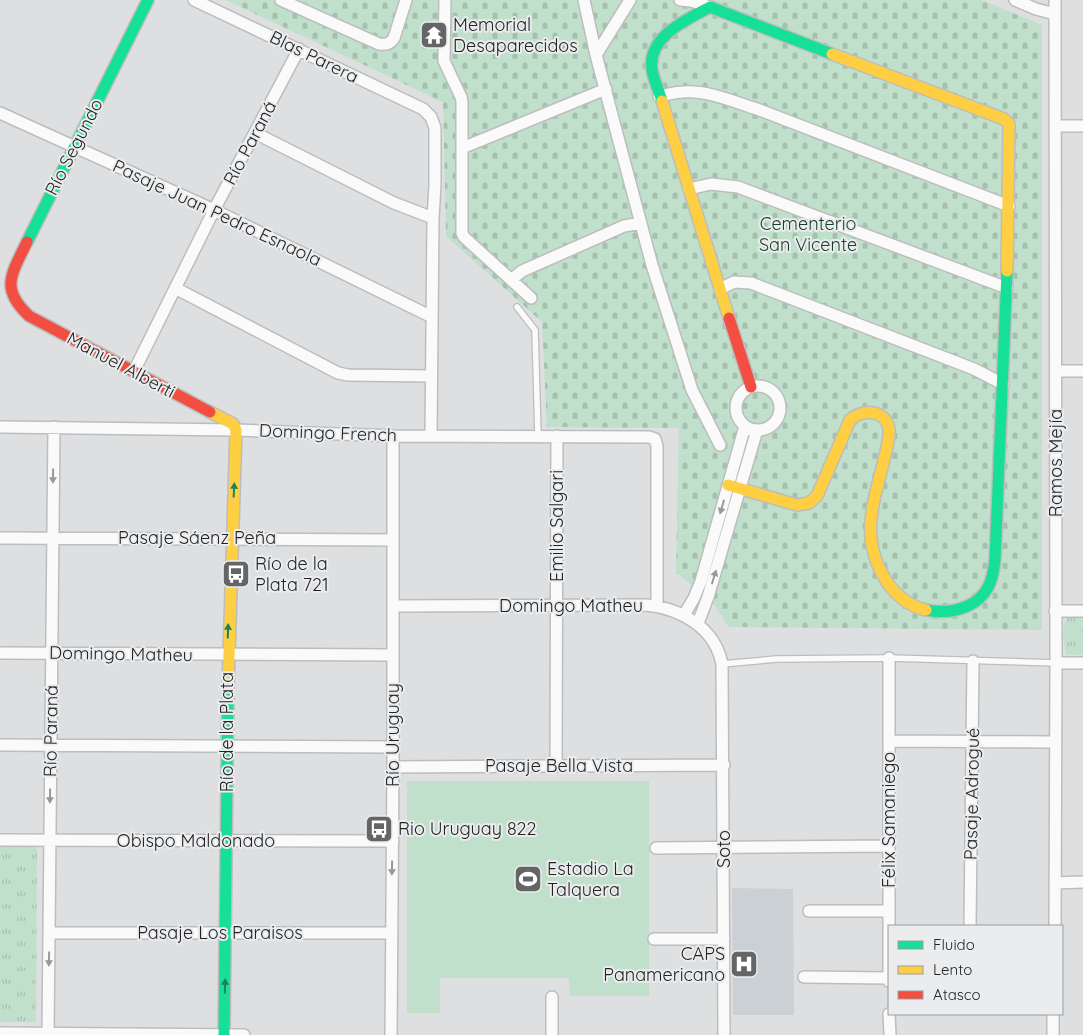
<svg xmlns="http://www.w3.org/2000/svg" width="1083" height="1035" viewBox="0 0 1083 1035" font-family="Quicksand,sans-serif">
<defs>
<pattern id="cemetery-stones" width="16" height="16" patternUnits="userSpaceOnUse" patternTransform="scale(1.25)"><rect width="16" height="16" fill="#c1e0cb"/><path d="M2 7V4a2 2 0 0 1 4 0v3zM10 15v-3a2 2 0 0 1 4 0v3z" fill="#a6c0ae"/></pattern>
<pattern id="park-tufts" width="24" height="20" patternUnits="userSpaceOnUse" patternTransform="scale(1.25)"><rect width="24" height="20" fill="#c1e0cb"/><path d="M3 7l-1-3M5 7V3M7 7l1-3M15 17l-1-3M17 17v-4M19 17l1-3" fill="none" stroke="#a6c0ae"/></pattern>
</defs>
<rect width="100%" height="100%" fill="#dedfe0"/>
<path fill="#cbd0d4" d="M732,888l61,1 1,126h-61z"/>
<path fill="#c1e0cb" d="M407,781h242v215h-79l-1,-18h-129v35h-33z"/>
<path fill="url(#cemetery-stones)" d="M226,0h756l60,25v605l-313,-3 -19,-28 -34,-26 3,-145 -132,-1 -5,-105 -96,-86 -3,-134z"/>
<path fill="url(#park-tufts)" d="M1083,617v38h-16c-4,-10 -5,-28 -1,-37z
M0,843h37l-1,179h-36z"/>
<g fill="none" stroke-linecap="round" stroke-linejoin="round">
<g stroke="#bcbdbe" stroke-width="8">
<path id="lane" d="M517,307l18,23 3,106
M722,664l55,-5 112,-1 167,5"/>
</g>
<g stroke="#bcbdbe" stroke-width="14">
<path id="street" d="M194,0l229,109 8,8 4,11v57l-2,33 -2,218
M281,0l98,44c7,1 11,0 15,-6l12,-38
M445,0l-1,61 17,36 1,5v131l2,4 67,61
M584,0l12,55
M630,0l-34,55 56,210 40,125 28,55
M680,0l11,1 19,6
M1015,0l21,9 19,5
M659,96c8,-1 16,-4 24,-4 25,-2 51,10 74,17l252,97
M0,113l214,97 218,107
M1055,126h28
M255,133l139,70 39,15
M462,148l144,-59
M689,189l22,-5 27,3 269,101
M511,280l11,-9 102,-45 17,-3
M175,288l163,85 10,2 83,1
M720,289l14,-7 17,1 223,86 29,15
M134,371l80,-161 85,-161
M1056,371h27
M736 408a22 22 0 1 1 44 0a22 22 0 1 1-44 0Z
M0,427l236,3 157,6 256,1 6,2 2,7v160
M0,538l393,2
M393,606l254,-1c35,4 68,23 75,59l2,371
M1055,611h28
M684,615l10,-17 7,-17 44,-155
M698,623l10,-26 49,-167
M0,653l393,2
M889,658v323
M1056,663h27
M889,741l167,1
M0,745l393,2
M556,766l1,-330
M393,767l331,-2
M0,840l393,1
M656,848l232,-2
M1055,883l28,-1
M809,911h79
M970,926l3,-265
M1055,926l1,-263 -1,-663
M49,933h343
M654,939h70
M804,977l85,1
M552,997v38
M889,1014l1,21
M0,1033l244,2
M48,1035l6,-608
M391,1035l2,-268v-331
M1053,1035v-21"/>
</g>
<g stroke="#bcbdbe" stroke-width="14">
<path id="fast" d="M662,101c-3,-10 -8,-20 -10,-31 -5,-33 34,-50 58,-63l122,47
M27,242l121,-242
M926,610c24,5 54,-2 64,-27 3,-7 4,-15 5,-23l12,-289
M224,1035l4,-347"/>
</g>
<g stroke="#bcbdbe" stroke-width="14">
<path id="slow" d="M832,54l172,65 5,5 -2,147
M662,101l67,217
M210,412l23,12 3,6 -8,258
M728,485l69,20 12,-2 8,-7 33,-76c12,-11 36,-11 39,9 1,11 -4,25 -6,35 -11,43 -23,77 4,118 9,13 23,25 39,28"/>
</g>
<g stroke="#bcbdbe" stroke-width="14">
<path id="jam" d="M27,242c-16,33 -27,47 2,74l181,96
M729,318l22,69"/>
</g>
<use href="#lane" stroke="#fafafa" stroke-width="5.5"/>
<use href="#street" stroke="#fafafa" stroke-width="11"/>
<use href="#fast" stroke="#16e098" stroke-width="11"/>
<use href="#slow" stroke="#ffcf43" stroke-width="11"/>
<use href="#jam" stroke="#f24e42" stroke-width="11"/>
</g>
<defs><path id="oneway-solid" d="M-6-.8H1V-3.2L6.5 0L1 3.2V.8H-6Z" transform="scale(1.25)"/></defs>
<g fill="#99999a">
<use href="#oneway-solid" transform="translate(53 476) rotate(91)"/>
<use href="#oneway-solid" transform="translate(722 507) rotate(106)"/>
<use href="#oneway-solid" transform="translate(714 577) rotate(-73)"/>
<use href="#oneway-solid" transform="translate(50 796) rotate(91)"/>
<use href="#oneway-solid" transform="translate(392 868) rotate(91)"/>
<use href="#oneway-solid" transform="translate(49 959) rotate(91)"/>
</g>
<g fill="#1c825e">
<use href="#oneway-solid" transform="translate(234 490) rotate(-87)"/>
<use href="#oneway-solid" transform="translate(228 631) rotate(-88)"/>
<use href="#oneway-solid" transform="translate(225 986) rotate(-89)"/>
</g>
<defs>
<g id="temple-square" transform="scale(1.4375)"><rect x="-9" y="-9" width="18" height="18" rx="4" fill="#646566" stroke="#eaecee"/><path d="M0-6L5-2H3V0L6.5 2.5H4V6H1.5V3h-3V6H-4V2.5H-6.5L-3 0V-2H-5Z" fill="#fff"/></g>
<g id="bus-square" transform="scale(1.4375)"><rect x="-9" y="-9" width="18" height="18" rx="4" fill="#646566" stroke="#eaecee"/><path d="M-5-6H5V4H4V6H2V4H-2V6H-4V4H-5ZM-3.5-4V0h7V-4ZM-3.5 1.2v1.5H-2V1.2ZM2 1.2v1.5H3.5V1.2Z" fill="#fff"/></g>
<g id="stadium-square" transform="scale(1.4375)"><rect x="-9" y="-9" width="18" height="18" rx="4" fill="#646566" stroke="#eaecee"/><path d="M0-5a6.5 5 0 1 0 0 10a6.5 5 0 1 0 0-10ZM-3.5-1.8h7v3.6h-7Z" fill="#fff"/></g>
<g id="hospital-square" transform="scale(1.4375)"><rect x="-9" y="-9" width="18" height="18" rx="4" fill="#646566" stroke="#eaecee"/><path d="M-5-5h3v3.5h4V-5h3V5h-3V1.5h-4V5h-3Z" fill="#fff"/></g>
</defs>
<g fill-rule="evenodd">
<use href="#temple-square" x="434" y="35"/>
<use href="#bus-square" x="236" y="574"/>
<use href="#bus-square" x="379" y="829"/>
<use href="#stadium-square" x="528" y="879"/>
<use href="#hospital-square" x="744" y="964"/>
</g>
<g text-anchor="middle" stroke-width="4" stroke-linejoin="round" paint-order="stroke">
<g font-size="18" fill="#232324" stroke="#eaecee" text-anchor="start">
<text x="453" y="31">Memorial<tspan x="453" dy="21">Desaparecidos</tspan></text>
<text x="255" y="570">Río de la<tspan x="255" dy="21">Plata 721</tspan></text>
<text x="398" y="835">Rio Uruguay 822</text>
<text x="547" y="875">Estadio La<tspan x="547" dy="21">Talquera</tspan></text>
<text x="725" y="960" text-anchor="end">CAPS<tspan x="725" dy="21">Panamericano</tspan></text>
</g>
<g font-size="18" fill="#232324" stroke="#eaecee">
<text transform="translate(314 57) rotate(26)" y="6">Blas Parera</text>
<text transform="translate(250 143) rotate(-62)" y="6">Río Paraná</text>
<text transform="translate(74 147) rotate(-63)" y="6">Río Segundo</text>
<text transform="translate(217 213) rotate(25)" y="6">Pasaje Juan Pedro Esnaola</text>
<text transform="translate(121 365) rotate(28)" y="6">Manuel Alberti</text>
<text transform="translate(328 433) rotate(2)" y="6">Domingo French</text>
<text transform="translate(1056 463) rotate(-90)" y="6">Ramos Mejía</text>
<text transform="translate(557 526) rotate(-90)" y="6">Emilio Salgari</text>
<text x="197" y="544">Pasaje Sáenz Peña</text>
<text x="571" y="612">Domingo Matheu</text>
<text transform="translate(121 654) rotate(1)" y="6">Domingo Matheu</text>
<text transform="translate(51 731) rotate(-89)" y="6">Río Paraná</text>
<text transform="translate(227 732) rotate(-90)" y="6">Río de la Plata</text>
<text transform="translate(393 735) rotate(-90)" y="6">Río Uruguay</text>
<text x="559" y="772">Pasaje Bella Vista</text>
<text transform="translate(972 794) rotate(-89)" y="6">Pasaje Adrogué</text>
<text transform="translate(889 820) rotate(-90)" y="6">Félix Samaniego</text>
<text x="196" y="847">Obispo Maldonado</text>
<text transform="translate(724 849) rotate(-90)" y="6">Soto</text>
<text x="220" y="939">Pasaje Los Paraisos</text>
</g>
<g font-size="18" fill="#163f27" stroke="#eaecee">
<text x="808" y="230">Cementerio<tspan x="808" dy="21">San Vicente</tspan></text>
</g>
</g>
<rect x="888" y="925" width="175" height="90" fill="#eaecee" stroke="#9a9c9d"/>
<rect x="898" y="941" width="25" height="8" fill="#16e098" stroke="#9a9c9d"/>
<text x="933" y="950" font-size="15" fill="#232324">Fluido</text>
<rect x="898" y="966" width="25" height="8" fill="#ffcf43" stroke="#9a9c9d"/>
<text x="933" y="975" font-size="15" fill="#232324">Lento</text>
<rect x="898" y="991" width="25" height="8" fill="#f24e42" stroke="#9a9c9d"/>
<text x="933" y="1000" font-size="15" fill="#232324">Atasco</text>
</svg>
